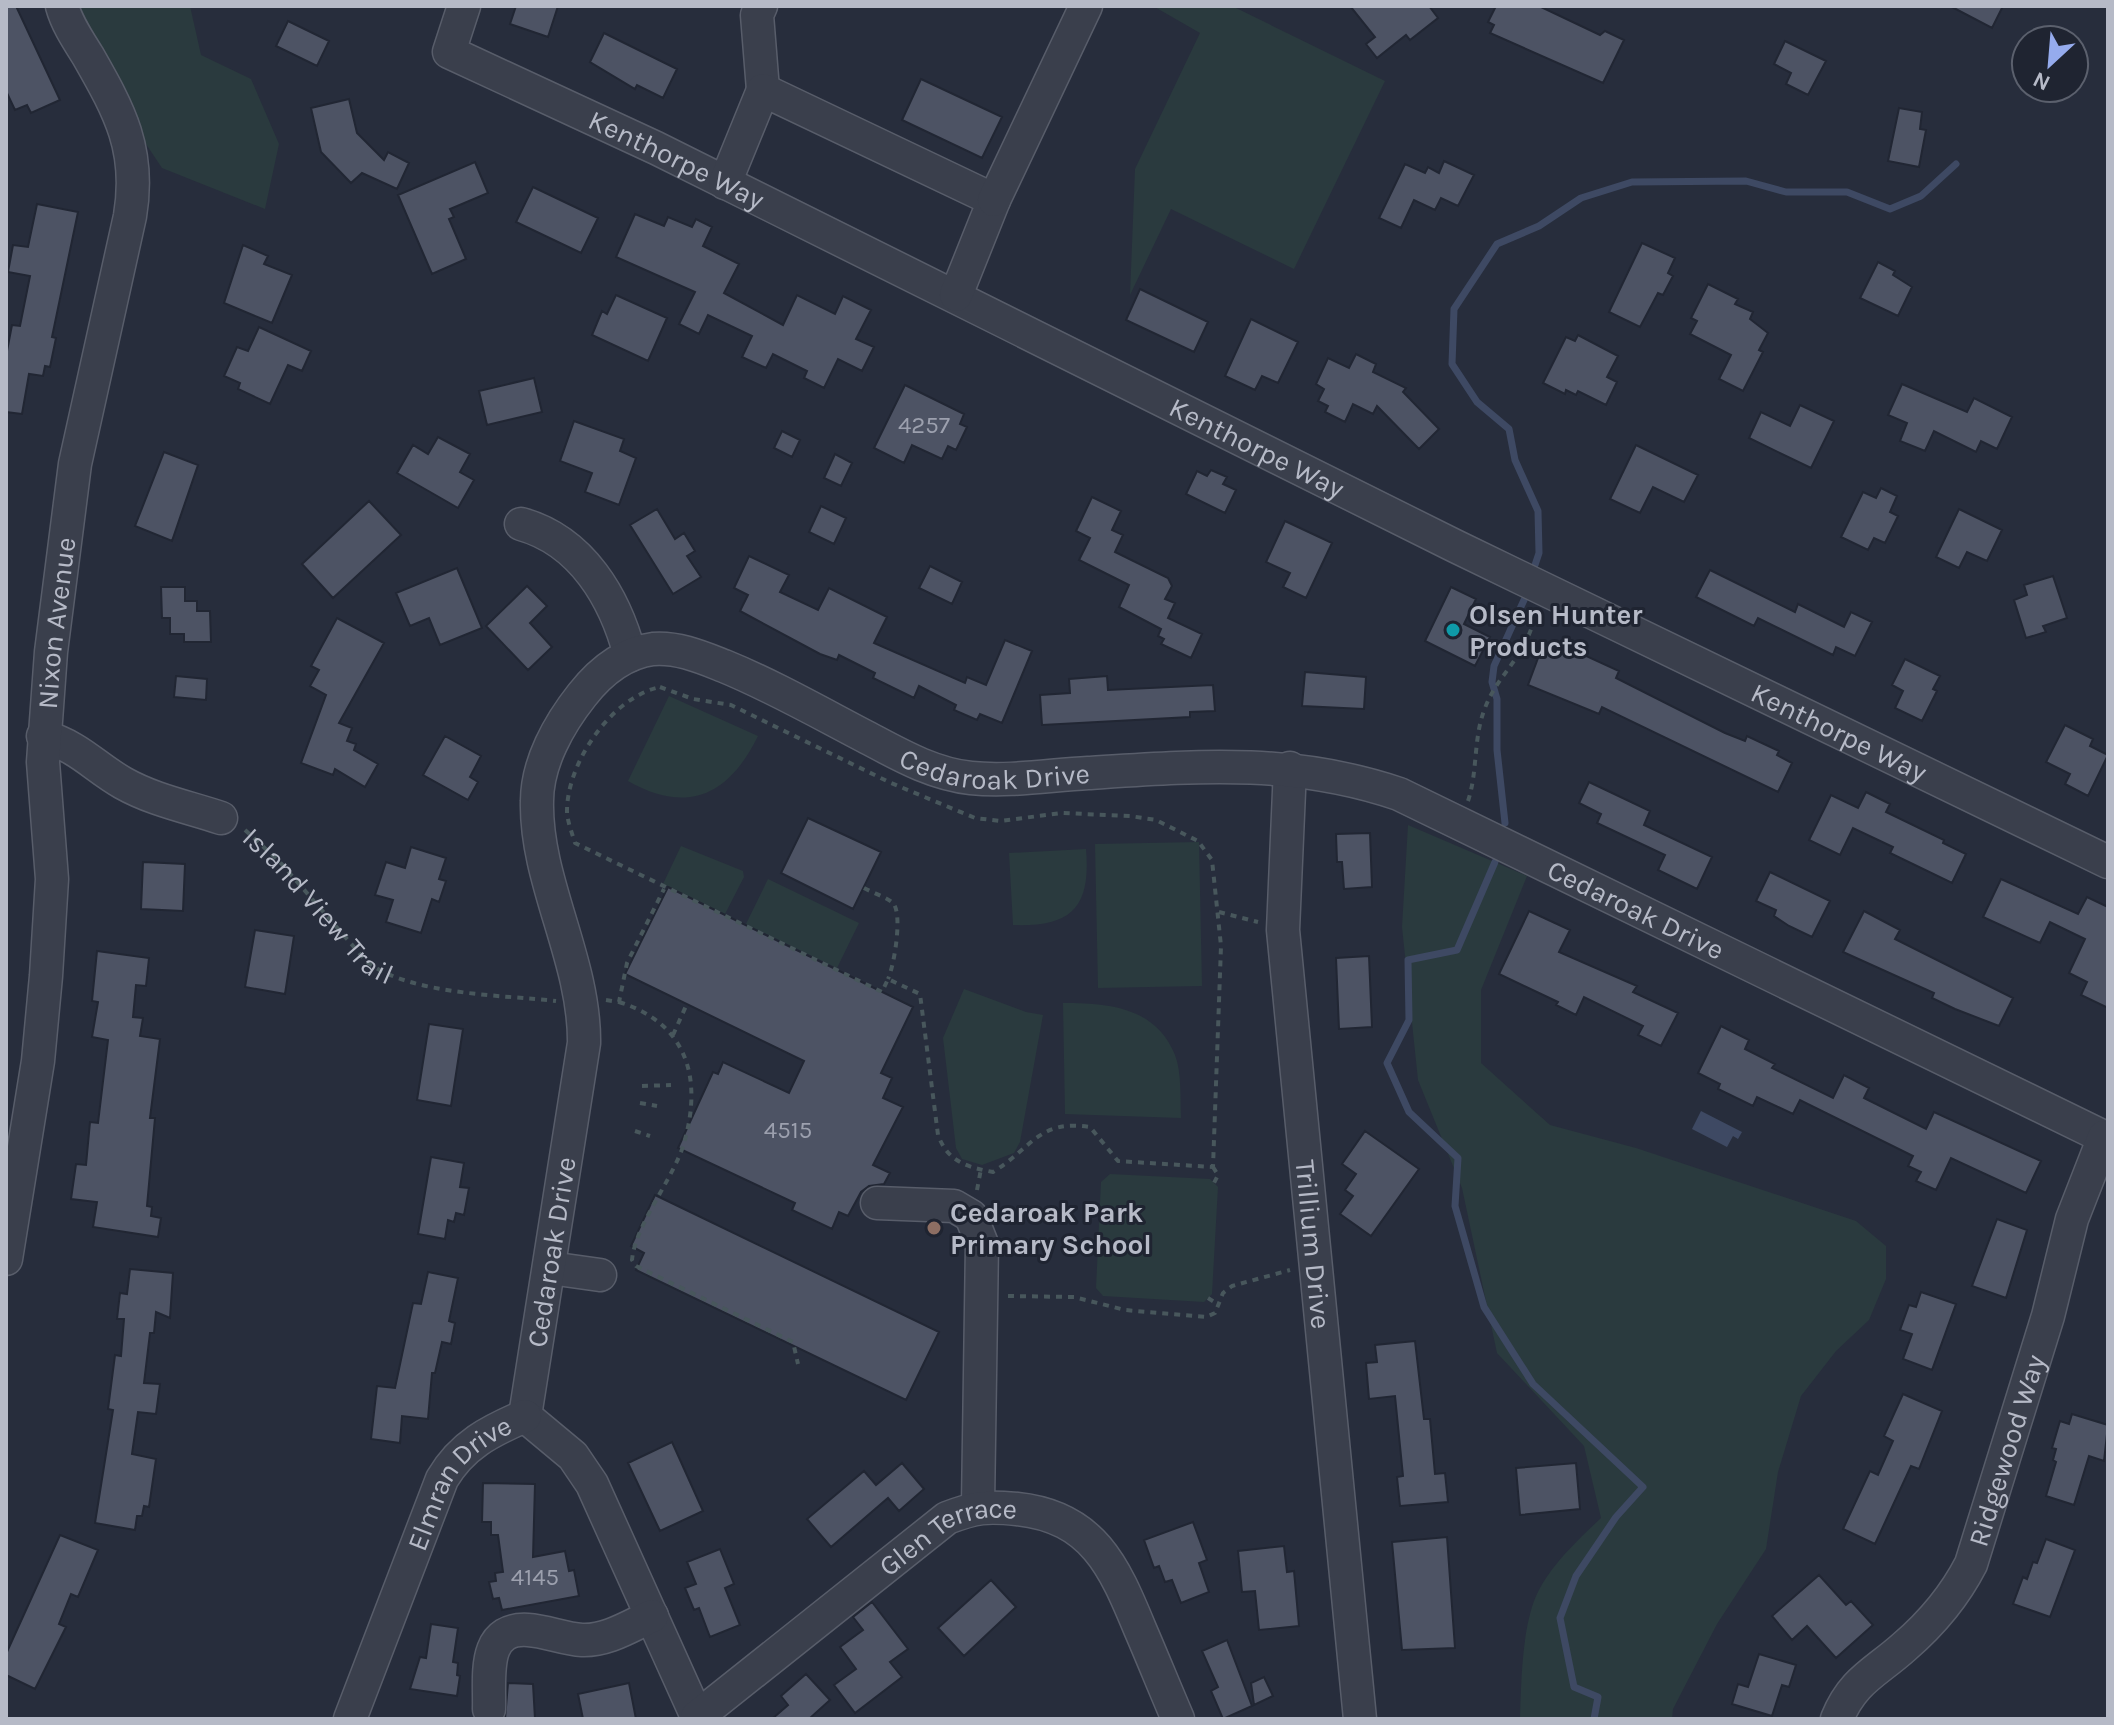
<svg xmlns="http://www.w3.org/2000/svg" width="2114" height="1725" viewBox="0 0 2114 1725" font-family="Karla,sans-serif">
<rect width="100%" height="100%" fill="#272d3c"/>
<path fill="#2a3a3e" d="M76,6h114l11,49 50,24 28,65 -14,65 -103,-41 -20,-30z
M1153,6h79l153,75 -91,188 -123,-60 -41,86 5,-126 65,-136z
M669,696l89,40c-29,59 -70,79 -130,45z
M1408,825l119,51 -46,114v73l69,62 86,23 220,73 30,25v33l-17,41 -33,31 -35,45 -23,76 -12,77 -49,75 -44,85 -1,10h-152c1,-35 2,-85 14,-118 13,-33 43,-60 67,-83l-17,-72 -87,-93 -35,-165 -44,-108 -16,-153z
M1199,842l3,144 -104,2 -3,-144z
M681,846l62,25 1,6 -19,37 -62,-30z
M1086,849c5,58 -14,78 -73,76l-4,-72z
M768,879l91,44 -22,45 -91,-44z
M964,989l62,23 17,3 -23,127 -6,11 -32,12 -20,-6 -6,-11 -13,-110z
M1063,1003c45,0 93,4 112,52 7,18 5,44 6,63l-116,-4z
M1110,1174l100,5 8,8 -6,107 -8,8 -101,-6 -7,-8 5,-106z"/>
<path fill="#3e4963" d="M1701,1111l41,21 -4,7 -5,-3 -6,11 -35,-18z"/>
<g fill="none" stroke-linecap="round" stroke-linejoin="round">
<path stroke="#3e4963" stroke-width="7" d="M1535,565l4,-12 -1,-42 -23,-51 -6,-31 -32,-27 -25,-38 2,-55 43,-65 42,-18 42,-28 51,-16 114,-1 40,11h61l43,17 31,-13 35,-32
M1505,823l-8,-73v-51l-5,-17 2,-16 30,-66
M1495,862l-38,88 -49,10 1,60 -22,43 22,49 49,46 -3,48 29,101 49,77 110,103 -27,30 -40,59 -16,42 14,69 24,10 -4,22"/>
</g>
<path fill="#4d5364" stroke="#212633" stroke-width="2" d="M6,6h10l44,94 -29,13 -4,-8 -12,5 -9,-19z
M516,6h42l-10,31 -38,-13z
M1350,6h79l9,12 -28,22 -4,-5 -29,23 -11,-14 9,-7z
M1496,6h43l61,29 5,-4 19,9 -21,43 -113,-50 4,-8 -6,-3z
M1950,6h53l-11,22z
M288,21l41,20 -12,25 -41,-20z
M604,33l73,36 -14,29 -26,-13 -2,4 -45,-27z
M1785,41l41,20 -18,34 -22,-11 5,-11 -17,-9z
M921,79l81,38 -20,41 -80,-38z
M349,99l8,34 27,27 4,-8 21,11 -12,26 -35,-16 -11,10 -30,-31 -10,-44z
M1899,108l23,4 -2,17 6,1 -7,37 -31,-6z
M1444,161l30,14 -16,31 -17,-8 -6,12 -21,-10 -13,28 -22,-10 26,-54 20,9 3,-6 11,6z
M475,162l13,31 -38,16 4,8 -5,2 17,40 -34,15 -34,-79z
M533,187l65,31 -17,35 -65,-31z
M37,204l41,8 -26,125 4,1 -6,29 -5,-1 -2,10 -14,-2 -7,40 -16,-2v-56l6,-31 8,1 10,-50 -22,-4 5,-27 15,2z
M635,214l29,12 4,-9 24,10 4,-8 16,8 -9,19 36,18 -15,29 59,32 14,-30 38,19 8,-18 28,14 -15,29 18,8 -12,24 -24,-12 -14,29 -20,-10 3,-7 -34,-17 -7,14 -24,-11 10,-21 -44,-21 -9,19 -20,-10 16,-32 -79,-35z
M1642,243l33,15 -7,15 5,3 -10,19 -5,-2 -18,34 -31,-15z
M243,245l25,11 -4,8 28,11 -20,48 -48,-20z
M1878,262l17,9 -2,4 19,12 -14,29 -38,-18z
M1708,284l30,15 -3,5 18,8 -3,7 18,14 -9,17 4,2 -20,39 -24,-12 12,-24 -41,-21 7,-13 -6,-3z
M1140,289l68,33 -14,30 -68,-32z
M616,295l51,23 -19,43 -56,-26 10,-24 5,3z
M1251,319l47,23 -20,41 -16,-7 -7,14 -30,-14z
M259,327l52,24 -9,20 -14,-6 -18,39 -32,-15 2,-6 -16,-7 13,-29 11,4z
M1578,335l40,21 -11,21 10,5 -11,23 -28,-14 -2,4 -10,-5 -1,4 -22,-11 23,-46 9,4z
M1356,354l20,10 -3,8 33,16 -3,4 36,37 -20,20 -42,-43 -4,8 -20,-10 -8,18 -20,-10 3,-6 -10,-5 6,-12 -8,-5 12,-26 21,10z
M534,378l8,34 -55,13 -8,-34z
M1902,384l65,28 7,-14 38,19 -15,32 -16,-8 -5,11 -42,-21 -9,20 -25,-10 7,-18 -19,-8z
M905,385l59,29 -4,10 7,3 -11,23 -8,-4 -6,13 -30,-14 -8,18 -30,-15z
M1800,405l34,16 -23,47 -62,-30 12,-26 29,14z
M574,421l50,18 -4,12 16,7 -17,47 -34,-13 7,-19 -32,-12z
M782,431l18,9 -8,17 -18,-9z
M438,437l32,17 -10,18 14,8 -16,28 -61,-35 16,-28 15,9z
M1636,445l62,30 -14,27 -31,-15 -13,26 -30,-14z
M164,452l34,13 -26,76 -37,-15z
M835,454l17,9 -11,23 -17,-8z
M1211,470l16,7 -4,7 13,6 -11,23 -39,-19 11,-23 10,5z
M1881,488l16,8 -7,16 8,4 -13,27 -11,-5 -6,12 -27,-13 22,-45 13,6z
M1092,497l29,14 -9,19 11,5 -8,17 53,26 4,8 -7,13 10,4 -7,15 34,16 -11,24 -30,-14 3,-5 -6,-3 3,-7 -42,-22 10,-22 -50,-25 11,-22 -14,-7z
M369,501l32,34 -68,63 -31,-34z
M821,506l25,12 -12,26 -25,-12z
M657,509l18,30 9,-6 11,18 -8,5 14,21 -28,17 -43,-69z
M1959,509l43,21 -15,31 -20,-9 -8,16 -23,-11z
M1285,521l47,22 -26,55 -23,-11 7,-14 -24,-11z
M749,556l40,19 -9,17 38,18 11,-22 58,29 -13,26 91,40 2,-6 19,8 19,-45 27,11 -30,72 -22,-9 -3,6 -23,-10 2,-5 -37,-19 -5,12 -41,-20 2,-5 -36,-18 -2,5 -17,-6 -80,-43 8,-16 -14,-7z
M930,566l32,16 -10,22 -33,-16z
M457,568l25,60 -42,17 -11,-27 -19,8 -14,-33z
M1710,570l85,42 3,-8 46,23 7,-15 21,10 -17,34 -19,-9 -3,8 -75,-37 -4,8 -58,-29z
M2053,576l14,42 -24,8 3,6 -20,6 -12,-38 13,-5 -3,-10z
M527,586l20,20 -17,17 22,24 -24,23 -42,-44z
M161,587h24v14h12v10h13l1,31h-27v-8h-14v-16h-8z
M1451,587l25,12 -12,25 26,13 -15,29 -50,-25z
M337,618l47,25 -45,80 13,5 -5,13 9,3 -2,6 24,14 -13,23 -30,-18 -2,6 -32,-12 25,-68 -16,-9 9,-16 -8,-4z
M1544,642l23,11 2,-5 50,23 -3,7 109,55 20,8 2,-5 32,15 -2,4 15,8 -14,29 -176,-85 -3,7 -71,-29z
M1905,659l35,17 -7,13 4,2 -15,30 -27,-13 8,-17 -11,-6z
M1305,672l61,5 -2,32 -62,-3z
M176,676l31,3 -1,21 -32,-3z
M1107,676l1,14 105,-5 2,26 -25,1v5l-148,8 -2,-30 30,-2 -1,-14z
M2065,725l28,14 -3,7 18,9 -20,41 -23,-12 5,-10 -24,-12z
M445,736l36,20 -11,21 8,5 -10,18 -45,-25z
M1589,782l61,29 -6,14 68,32 -15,32 -39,-19 7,-15 -68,-32 4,-9 -22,-11z
M1866,792l24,12 -4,8 58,28 -1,3 23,11 -14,29 -62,-30 3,-6 -40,-19 -13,27 -31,-15 22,-45 27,13z
M808,818l73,34 -28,57 -72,-36z
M1370,833l2,54 -28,2 -2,-27h-5l-1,-28z
M411,847l35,11 -7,21 7,2 -7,21 -7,-3 -11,34 -35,-11 7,-22 -18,-5 11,-33 19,6z
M143,862l42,2 -2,47 -42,-2z
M1770,872l60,29 -18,36 -23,-11 -15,-10 2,-6 -20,-9z
M2001,879l77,35 9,-17 21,10v101l-27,-13 6,-13 -18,-9 16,-34 -35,-17 -10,21 -57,-26z
M668,887l245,120 -32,66 11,5 -9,20 20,9 -30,58 17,8 -6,11 -15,2 -8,6 -13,24 -9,-4 -7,17 -40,-19 3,-7 -117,-55 35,-76 5,2 5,-12 66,31 15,-32 -179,-87z
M1529,911l41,19 -11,22 78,34 -4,6 45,21 -17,33 -23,-11 5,-9 -59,-29 -8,18 -20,-10 2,-3 -59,-28z
M1864,911l36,19 -5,9 118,59 -14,28 -44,-17 -23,-11 2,-5 -91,-41z
M255,930l39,6 -9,58 -40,-7z
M97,951l52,7 -3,28 -10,-1 -3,32 10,1 -3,18 20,3 -10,79h5l-8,88 5,1 -1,9 10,2 -3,19 -65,-10 4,-25 -26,-3 5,-35 10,1 4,-43 8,1 10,-83 -16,-3 6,-35 -6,-1z
M1369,956l3,71 -33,2 -3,-71z
M429,1024l34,5 -12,77 -34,-6z
M1721,1026l28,14 -4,9 30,15 -3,4 61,30 11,-23 25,13 -5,10 62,31 8,-17 107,49 -15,32 -75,-35 -15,32 -20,-9 5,-9 -13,-6 5,-10 -113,-56 -7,14 -36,-17 -4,9 -35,-17 2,-5 -22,-11z
M1365,1131l54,38 -48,67 -31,-22 13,-18 -8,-6 11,-16 -14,-10z
M431,1157l33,6 -4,24 9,1 -5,27 -8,-2 -2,9 -6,-2 -3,19 -27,-5z
M655,1195l284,137 -33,68 -270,-130 8,-17 -13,-7z
M1997,1219l30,11 -21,68 -34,-12z
M130,1269l43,4 -3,45 -14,-6 -2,21h-4l-6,50 16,1 -4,30 -18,-2 -6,42 24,5 -7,48 -5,-1 -2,10h-5l-2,14 -40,-7 18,-113 -5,-1 7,-54 6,1 3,-37h-7l3,-26 7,1z
M428,1272l30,6 -9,43 6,2 -4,21 -9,-2 -7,31h-3l-4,46 -26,-3 -2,27 -29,-4 6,-53 18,2 18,-85 8,1z
M1921,1292l35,12 -24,66 -29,-11 9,-25 -12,-4 9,-25 7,2z
M1415,1341l9,78h6l5,55 10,-1 3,29 -48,4 -3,-29 6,-1 -8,-80 -26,3 -3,-36 11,-1 -2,-17z
M1903,1394l39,17 -23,58 -8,-3 -36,78 -32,-15 27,-58 8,4 15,-34 -9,-5z
M2072,1414l36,11 -4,36 -15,-5 -15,49 -28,-9 10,-34 -3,-2 3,-11 -4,-1 8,-27 9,3z
M672,1442l31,69 -43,20 -32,-68z
M902,1463l22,26 -25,22 -11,-13 -57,49 -24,-28 57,-48 12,14z
M1576,1463l4,46 -60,6 -4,-47z
M483,1483l52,1 -2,73 32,-6 4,20 5,-1 5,26 -77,14 -3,-12 -6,1 -4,-17 7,-1 -1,-8 8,-1 -5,-37h-7v-13h-9z
M1193,1522l14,38 -8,3 10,29 -28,11 -9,-23 -7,2 -6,-16 -5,2 -10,-28z
M60,1535l38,15 -20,47 -7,-3 -12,30 7,3 -31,62 -29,-14v-21z
M1447,1537l8,111 -53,2 -10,-108z
M2046,1539l29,11 -25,67 -37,-13 10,-27 4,2 6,-17 4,1z
M1284,1546l3,26 7,-1 5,55 -40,4 -4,-39 -13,1 -4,-41z
M720,1549l14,35 -9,4 15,37 -30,12 -11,-29 -5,2 -9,-22 11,-4 -9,-22z
M1819,1575l27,30 5,-4 22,24 -37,33 -29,-32 -15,14 -20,-24z
M991,1580l25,27 -52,49 -26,-28z
M872,1602l36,47 -18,13 12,15 -47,36 -21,-28 22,-16 -16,-22 23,-17 -10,-13z
M431,1624l27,4 -5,34 5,1 -1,12 3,1 -3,20 -47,-7 10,-32 6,1z
M1227,1640l25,66 -29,13 -12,-28 7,-4 -16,-36z
M1759,1654l37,11 -7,22 -7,-2 -10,31 -40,-12 6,-20 10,3z
M806,1674l24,26 -21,19h-37l16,-14 -7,-9z
M1264,1677l9,19 -19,9 -3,-22z
M508,1683l25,1 2,35h-30z
M629,1683l7,36h-53l-5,-25z"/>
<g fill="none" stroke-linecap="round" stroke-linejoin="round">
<g stroke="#585d6a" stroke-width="35">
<g id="minor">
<path id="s2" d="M464,6l-15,46 207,96 799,398 653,316"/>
<path d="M761,6l-4,9 6,75"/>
<path d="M725,183l38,-93 231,110 -38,95"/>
<path d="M994,200l92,-194"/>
<path d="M521,524c61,17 94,74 109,131"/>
<path d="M43,736c38,12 49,29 80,47 30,17 65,24 98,35"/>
<path id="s3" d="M1290,768l-7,162 77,789"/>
<path d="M877,1203l77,3 17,10 11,28 -4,261"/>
<path id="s4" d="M6,1259l32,-198 8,-85 6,-97 -9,-117 8,-110 24,-188 55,-248c11,-66 -10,-104 -42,-160 -10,-16 -21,-32 -26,-50"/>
<path d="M550,1268l50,7"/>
<path id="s5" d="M525,1416l59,-373c1,-83 -49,-162 -47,-242 0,-38 22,-77 45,-106 18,-23 41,-42 71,-46 25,-2 48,8 71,17 49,20 96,47 144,72 32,17 65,36 103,40 38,4 79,-3 117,-5 109,-7 206,-15 311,21l709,345"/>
<path d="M525,1416l48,40 19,28 106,235"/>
<path d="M489,1709c1,-32 -8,-82 39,-79 18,1 36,9 54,10 25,1 48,-14 70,-24"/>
<path id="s6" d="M697,1717l250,-199c29,-11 39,-12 70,-9 76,8 97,57 123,120 13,30 25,60 38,90"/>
<path id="s7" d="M350,1719l92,-240c20,-34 48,-48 83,-63"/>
<path id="s8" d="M1837,1719c16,-39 38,-46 67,-72 28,-24 50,-50 67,-83l77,-248 24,-97 32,-82"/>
</g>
</g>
<g stroke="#48575c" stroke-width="4" stroke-dasharray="6 6" stroke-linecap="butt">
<path d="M660,687l33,12 38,6 160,78 84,35 25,3 62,-8 68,3 26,4 42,21 14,19 9,86 -8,221 -95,-6 -28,-34c-51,-8 -58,21 -97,45 -26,-5 -45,-10 -55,-37l-18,-141 -32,-15 -6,13 -307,-149c-3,-10 -7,-20 -8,-30 -1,-50 45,-116 93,-126z"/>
<path d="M1468,801c10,-30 5,-63 17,-93 13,-35 42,-51 50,-94"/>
<path id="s1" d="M245,830l34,31 88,101c44,33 135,33 189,39"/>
<path d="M864,888c9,5 22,9 29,15 10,11 1,63 -5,76"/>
<path d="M1219,912l39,10"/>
<path d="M606,1000l13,2 8,-39 37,-74"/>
<path d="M619,1002c68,21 84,76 65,141 -10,35 -49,82 -52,117l4,6 157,76 5,22"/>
<path d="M673,1035l13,-29"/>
<path d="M642,1086l29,-1"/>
<path d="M640,1103l17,3"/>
<path d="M635,1131l15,5"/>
<path d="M1213,1167l5,8 -4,8"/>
<path d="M977,1190l4,-21"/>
<path d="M1008,1296l66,1 51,13 81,7 9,-4 8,-20 9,-7 58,-16"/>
<path d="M1208,1298l11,7"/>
</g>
<use href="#minor" stroke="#3a3f4c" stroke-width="32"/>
</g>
<circle fill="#0f9aa8" stroke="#1f2431" stroke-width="3" cx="1453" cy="630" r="8"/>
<circle fill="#8d6e63" stroke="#1f2431" stroke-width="3" cx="934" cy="1228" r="8"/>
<g text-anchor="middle" stroke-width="6" stroke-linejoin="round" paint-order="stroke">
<g font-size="24" fill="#9ca0ae">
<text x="924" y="433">4257</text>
<text x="788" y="1138">4515</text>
<text x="535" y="1585">4145</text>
</g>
<g font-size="28" fill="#b6bac7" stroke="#1f2431">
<text dy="10" stroke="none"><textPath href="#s2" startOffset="300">Kenthorpe Way</textPath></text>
<text dy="10" stroke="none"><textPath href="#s2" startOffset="948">Kenthorpe Way</textPath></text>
<text dy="10" stroke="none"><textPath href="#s4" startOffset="640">Nixon Avenue</textPath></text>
<text dy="10" stroke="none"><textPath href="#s2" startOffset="1596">Kenthorpe Way</textPath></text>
<text dy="10" stroke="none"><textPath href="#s5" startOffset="1198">Cedaroak Drive</textPath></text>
<text dy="10" stroke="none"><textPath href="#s1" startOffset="106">Island View Trail</textPath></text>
<text dy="10" stroke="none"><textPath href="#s5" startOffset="1870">Cedaroak Drive</textPath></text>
<text dy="10" stroke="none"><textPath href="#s3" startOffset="478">Trillium Drive</textPath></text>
<text dy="10" stroke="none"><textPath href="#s5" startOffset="166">Cedaroak Drive</textPath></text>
<text dy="10" stroke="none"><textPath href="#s8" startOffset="326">Ridgewood Way</textPath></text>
<text dy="10" stroke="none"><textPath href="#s7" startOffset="264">Elmran Drive</textPath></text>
<text dy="10" stroke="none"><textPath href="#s6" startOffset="314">Glen Terrace</textPath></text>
</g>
<g font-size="28" font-weight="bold" fill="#b6bac7" stroke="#1f2431" text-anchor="start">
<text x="1469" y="624">Olsen Hunter<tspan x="1469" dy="32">Products</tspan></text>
<text x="950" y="1222">Cedaroak Park<tspan x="950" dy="32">Primary School</tspan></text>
</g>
</g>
<rect width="2114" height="1725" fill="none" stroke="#b6bac7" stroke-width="16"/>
<g transform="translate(2050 64) rotate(206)"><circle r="38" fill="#1f2431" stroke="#5b606d" stroke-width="2"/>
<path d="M0-6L14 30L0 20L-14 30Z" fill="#95abed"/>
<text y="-12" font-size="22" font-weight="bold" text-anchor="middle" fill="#b6bac7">N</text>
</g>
</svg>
